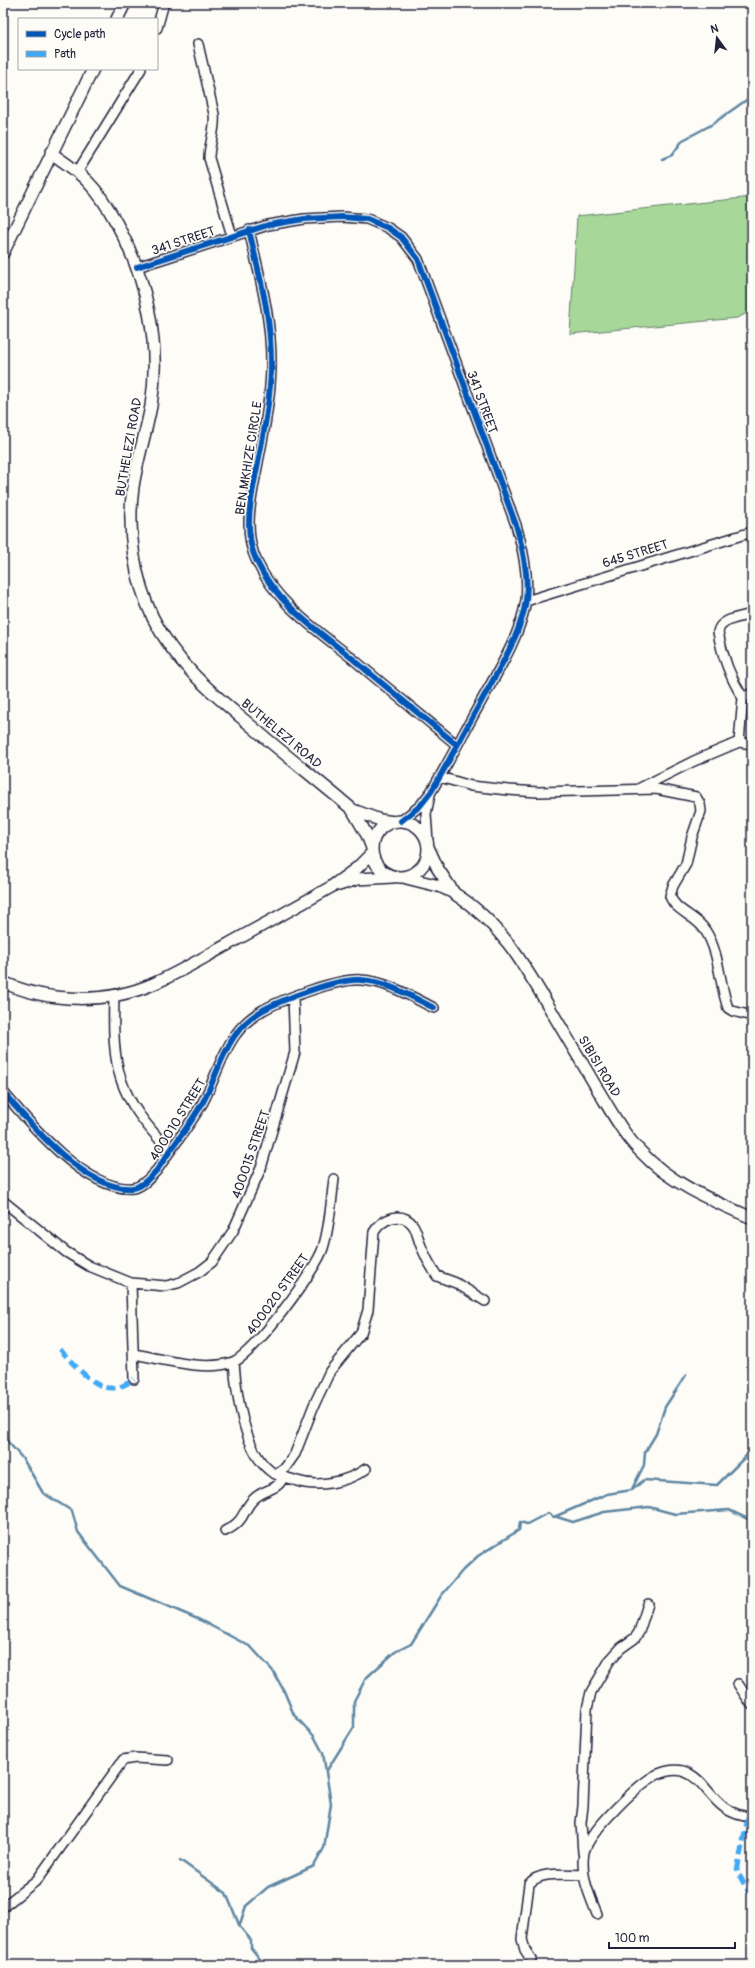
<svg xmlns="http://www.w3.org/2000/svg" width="755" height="1968" viewBox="0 0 755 1968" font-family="Pangolin,sans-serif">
<rect width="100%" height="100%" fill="#fdfcf7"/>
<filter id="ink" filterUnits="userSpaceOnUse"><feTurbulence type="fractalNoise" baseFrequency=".025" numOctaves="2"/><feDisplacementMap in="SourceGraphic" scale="8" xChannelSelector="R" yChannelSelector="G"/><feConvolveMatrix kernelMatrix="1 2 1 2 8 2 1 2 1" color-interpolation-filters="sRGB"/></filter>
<g filter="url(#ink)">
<path fill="#a7d899" stroke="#647d6a" d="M752,197v114l-15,7 -167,16 7,-118z"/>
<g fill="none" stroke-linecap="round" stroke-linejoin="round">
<path stroke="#5e86a2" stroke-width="2.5" d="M662,159l10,-4 11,-15 28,-15 41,-29
M3,1436l20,23 20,34 29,18 6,21 42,54 80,34 51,27 22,24 11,20 10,24 20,21 9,17 3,19
M632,1489l12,-24 1,-13 11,-18 9,-27 21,-32
M557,1517l16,5 31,-10 45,-5 26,7 54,-4 23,11
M180,1860l46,33 14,34 11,13v8l14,17
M240,1924l6,-18 22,-19 46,-21 10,-18 7,-44 -5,-32 28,-45v-26l12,-23 29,-26 16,-8 30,-48 22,-26 15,-14 41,-26 1,-8 7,2 21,-11 6,4 53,-23 25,-4 12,-10 73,5 35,-35"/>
<g stroke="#22223b" stroke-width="12">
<path id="minor" d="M157,28l7,-25
M198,44l16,70c2,16 -5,29 -5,44l23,78
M78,171l63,-102
M249,230c11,49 23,88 22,139 -1,30 -6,59 -12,88 -6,34 -18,72 -2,105 19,41 61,69 96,97 34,29 69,57 104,86
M137,267l131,-42 36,-6 38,-2 25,2 21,9 13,9 17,22 98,266c7,24 13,50 10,75 -6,39 -31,75 -49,109 -15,27 -30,56 -46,83l-11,14 -19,15
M526,601l226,-69
M752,614c-11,3 -32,5 -34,18 4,23 13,47 25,66l9,-5
M739,742l13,2
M440,777l31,9 37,4 30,2 118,-3 40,8 4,7 1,7 -9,26 -6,27 -13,22 -3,10c5,15 26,20 35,34 15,23 14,53 23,78l5,3 19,5
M640,788l54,-27 45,-19 4,-44
M428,842l-2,-28 4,-19
M114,995c-2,76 3,100 56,156
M3,1092c27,32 84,100 130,96 10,-1 18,-12 24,-18 15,-23 33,-45 46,-68 12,-22 18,-48 33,-68 7,-10 17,-18 27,-24 20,-11 76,-32 98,-30 25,1 51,17 73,28
M3,1201l63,51 23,14 42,17 35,3 12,-3 21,-11 13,-10 21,-31 28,-63 34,-116 -2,-55
M131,1283l3,96
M134,1354c29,5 71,18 99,8 20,-7 84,-93 90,-114 7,-22 8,-46 11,-69
M234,1362c2,30 10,88 35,108 8,7 18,7 28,11 22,7 50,1 69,-12
M275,1474l10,-6 10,-14 19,-49 16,-34 31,-38 7,-23 6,-78c8,-13 27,-22 39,-7 4,6 5,14 8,21 4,10 10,21 16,30l19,7 29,18
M225,1531c23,-11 16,-22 31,-34 9,-8 23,-7 27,-20
M738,1684l14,21
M583,1853l-2,-30 2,-17 4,-97 4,-17 19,-32 11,-12 14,-10 4,-6 9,-28
M3,1907l34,-27 86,-120 12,-2 33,2
M597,1914c-8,-20 -17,-39 -13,-62 5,-20 53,-67 72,-77 9,-4 18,-6 27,-4 27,9 28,43 69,46
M531,1959l-6,-9 -3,-11 7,-55c11,-14 39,-9 55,-9"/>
</g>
<g stroke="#22223b" stroke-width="14">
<path id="tertiary" d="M117,19l8,-16
M51,153c13,9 26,17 37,29 12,12 21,27 29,42 30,55 44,120 34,182 -5,27 -14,54 -18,81 -6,44 1,91 20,131 25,49 62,77 103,112 32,27 65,53 97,80l27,10 14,2
M3,253l90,-184
M353,811l14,24 5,13
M372 849a28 28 0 1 1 56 0a28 28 0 1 1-56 0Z
M428,847l10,22 16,24
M403,877c17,5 37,7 52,17 46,29 70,72 97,118 15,26 31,52 46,78 13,21 25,44 43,62 30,32 72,49 111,66
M339,885l18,-6 36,-2
M3,982c45,21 104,22 150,2 25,-11 48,-25 72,-38 36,-20 71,-39 106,-59l26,-19 15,-15"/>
</g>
<use href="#minor" stroke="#fdfcf7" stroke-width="9"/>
<use href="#tertiary" stroke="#fdfcf7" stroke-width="11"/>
<path stroke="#3fa9f5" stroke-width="5" stroke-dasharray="10 5" stroke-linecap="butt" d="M60,1349c10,12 35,40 51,39 9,0 16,-4 23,-9
M748,1817l-11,54 11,20 4,4"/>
<g stroke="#fdfcf7" stroke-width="8">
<path id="cycleway" d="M249,230c11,49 23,88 22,139 -1,30 -6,59 -12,88 -6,34 -18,72 -2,105 19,41 61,69 96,97 34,29 69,57 104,86
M137,267l131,-42 36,-6 38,-2 25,2 21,9 13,9 17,22 98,266c7,24 13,50 10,75 -6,39 -31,75 -49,109 -15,27 -30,56 -46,83l-11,14 -19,15
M3,1092c27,32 84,100 130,96 10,-1 18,-12 24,-18 15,-23 33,-45 46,-68 12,-22 18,-48 33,-68 7,-10 17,-18 27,-24 20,-11 76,-32 98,-30 25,1 51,17 73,28"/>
</g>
<use href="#cycleway" stroke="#0057b8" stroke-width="6"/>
</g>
</g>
<g text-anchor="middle" stroke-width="3.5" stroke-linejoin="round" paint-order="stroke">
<g font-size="13" fill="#22223b" stroke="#fdfcf7">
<text transform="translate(183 240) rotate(-18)" y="5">341 STREET</text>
<text transform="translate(483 402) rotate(70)" y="5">341 STREET</text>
<text transform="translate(128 447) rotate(-80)" y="5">BUTHELEZI ROAD</text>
<text transform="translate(248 458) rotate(-81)" y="5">BEN MKHIZE CIRCLE</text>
<text transform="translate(635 553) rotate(-17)" y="5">645 STREET</text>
<text transform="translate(282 733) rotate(40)" y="5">BUTHELEZI ROAD</text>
<text transform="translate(600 1066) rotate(59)" y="5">SIBISI ROAD</text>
<text transform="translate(177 1119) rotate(-58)" y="5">400010 STREET</text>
<text transform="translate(250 1154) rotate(-71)" y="5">400015 STREET</text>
<text transform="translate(277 1294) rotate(-54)" y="5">400020 STREET</text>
</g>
</g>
<rect width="755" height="1968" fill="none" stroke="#fdfcf7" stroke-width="16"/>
<rect x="8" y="8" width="739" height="1952" fill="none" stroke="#22223b" stroke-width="1.5" filter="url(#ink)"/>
<rect x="18" y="18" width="140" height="52" fill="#fdfcf7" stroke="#a5a5ac"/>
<rect x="26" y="31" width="20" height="6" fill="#0057b8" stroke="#a5a5ac"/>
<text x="54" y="38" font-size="12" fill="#22223b">Cycle path</text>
<rect x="26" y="51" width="20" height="6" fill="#3fa9f5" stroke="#a5a5ac"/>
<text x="54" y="58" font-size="12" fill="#22223b">Path</text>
<g transform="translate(717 38) rotate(345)" stroke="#fdfcf7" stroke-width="3" paint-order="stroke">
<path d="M0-3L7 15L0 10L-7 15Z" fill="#22223b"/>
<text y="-6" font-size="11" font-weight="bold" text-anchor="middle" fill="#22223b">N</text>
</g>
<path d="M609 1942v6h126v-6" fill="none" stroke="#22223b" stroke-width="2"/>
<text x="615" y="1942" font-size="12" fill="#22223b" stroke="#fdfcf7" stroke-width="3" paint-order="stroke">100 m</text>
</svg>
